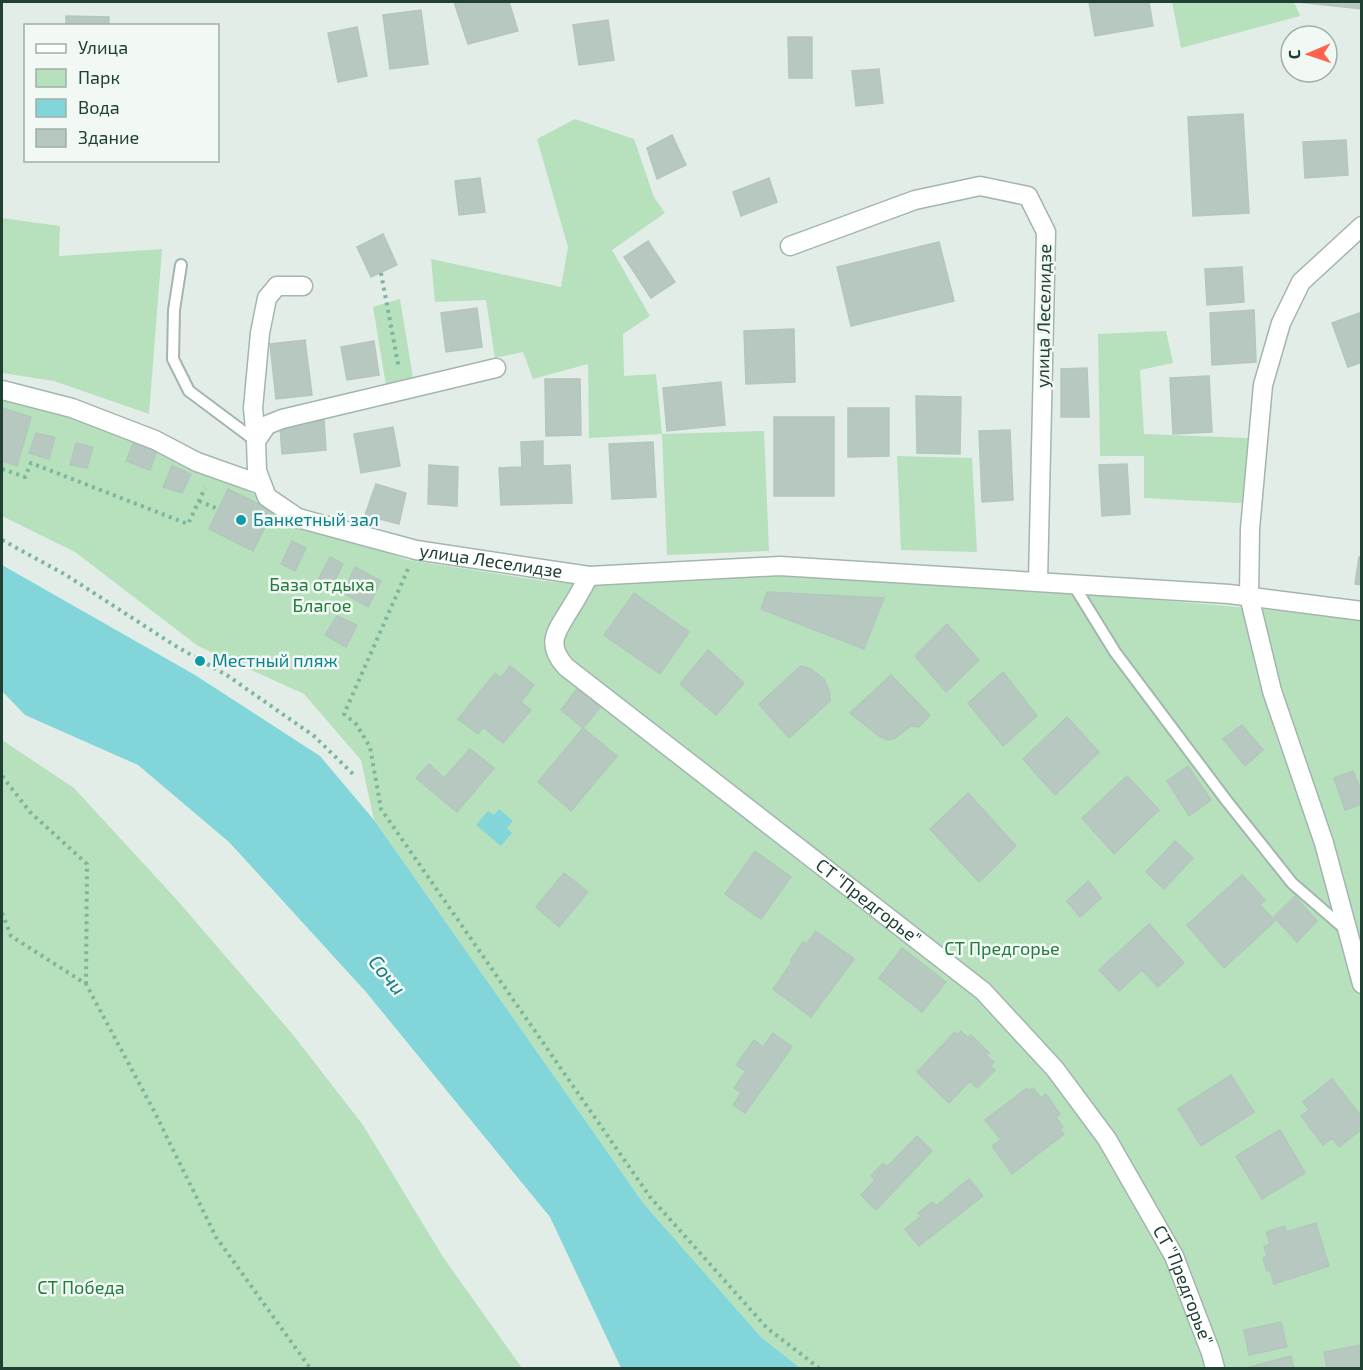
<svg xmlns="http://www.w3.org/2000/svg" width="1363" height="1370" viewBox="0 0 1363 1370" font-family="'Exo 2',sans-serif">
<rect width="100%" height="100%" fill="#e1ede6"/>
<path fill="#b7e1bd" d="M1172,2h122l6,14 -119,32z
M575,119l59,20 20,58 11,16 -53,37 38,66 -27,18 1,42 32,-2 6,60 102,-3 5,120 -102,4 -5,-121 -73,4 -1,-74 -55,15 -10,-27 -28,6 -9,-58 -51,2 -4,-43 130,28 7,-40 -31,-108z
M2,218l58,8 -1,30 103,-7 -13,165 -95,-33 -52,-8z
M400,299l13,79 -27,7 -13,-78z
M1166,331l7,32 -33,7 4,64 104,4 -6,65 -98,-5v-42h-44l-2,-122z
M2,395l147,45 17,12 79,37 32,18 16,15 115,38 135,21 51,4 182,-10 53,2 262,17 270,24v750h-561l-39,-31 -117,-133 -270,-384 -13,-60 -57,-66 -106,-48 -123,-94 -73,-36z
M897,456l75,2 5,94 -76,-2z
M2,740l72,48 103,112 117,136 69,89 80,132 79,111h-520z"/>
<path fill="#82d6d9" d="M2,565l193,110 125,81 54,64 270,384 117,133 39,31h-179l-71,-151 -184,-225 -137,-150 -91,-77 -113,-50 -23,-24z
M499,809l14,12 -6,7 5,5 -11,13 -25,-21 12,-14 6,4z"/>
<path fill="#b6c8bf" stroke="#b2c8bc" stroke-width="1.5" d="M454,2h55l9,29 -50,13z
M1089,2h60l4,24 -58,10z
M1297,2h65v7z
M421,10l7,54 -38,5 -7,-54z
M66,16l43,1v9h-43z
M608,20l6,40 -35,5 -6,-40z
M357,27l10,49 -29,6 -10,-49z
M788,37h24v41h-23z
M879,69l4,34 -27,3 -4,-35z
M1243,114l6,99 -56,3 -5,-99z
M672,135l14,30 -29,14 -10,-31z
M1346,140l2,35 -43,3 -2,-36z
M480,178l5,34 -26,3 -4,-34z
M769,178l8,24 -36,14 -8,-24z
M383,234l14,31 -26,12 -14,-30z
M648,241l27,41 -24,16 -27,-41z
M939,242l15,59 -103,25 -14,-59z
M1242,267l2,35 -37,3 -2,-36z
M477,308l5,39 -36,5 -5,-39z
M1254,310l2,52 -44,3 -2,-52z
M1362,312v50l-14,5 -16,-44z
M794,329l1,53 -49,2 -2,-53z
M305,340l7,55 -36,4 -6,-55z
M374,341l5,34 -32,5 -6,-33z
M1087,368l2,49h-28v-48z
M1209,376l3,56 -39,2 -3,-56z
M545,379h35l1,56 -35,1z
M721,382l4,43 -58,6 -4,-43z
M916,396l45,1 -1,57 -43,-1z
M2,408l29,9 -14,49 -15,-5z
M848,408h41v48l-41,1z
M774,417h60v79h-60z
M324,420l2,30 -44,4 -2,-28z
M393,427l7,39 -39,7 -7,-39z
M1010,430l3,70 -31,2 -3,-71z
M36,433l19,4 -6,22 -20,-6z
M135,439l23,9 -8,22 -24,-9z
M543,441v25l27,-1 2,38 -71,2 -2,-37 23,-1 -1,-25z
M653,442l3,55 -44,2 -3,-55z
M76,443l17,4 -6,21 -17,-3z
M1127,464l3,50 -28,2 -3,-51z
M429,465l29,2 -1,39 -29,-2z
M172,466l19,8 -9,19 -19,-6z
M376,484l30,9 -7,31 -34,-9z
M228,489l45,22 -20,40 -44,-22z
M292,541l14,7 -11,23 -14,-7z
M330,557l13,7 -11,22 -14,-6z
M1359,557h3v28l-7,-1z
M355,567l26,14 -13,26 -25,-14z
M767,592l117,6 -20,51 -103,-40z
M634,593l55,39 -29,42 -56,-39z
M337,616l20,9 -11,22 -21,-12z
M947,624l32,36 -33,32 -31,-36z
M708,650l36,33 -28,32 -36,-31z
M510,666l24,19 -13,17 10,8 -28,33 -20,-16 -5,7 -20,-15 37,-46 6,5z
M801,666l10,3 13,10 6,14v8l-41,37 -30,-34z
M1003,672l34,44 -34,30 -35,-43z
M891,675l39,40 -11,12 -8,-1 -16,12 -7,2 -9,-4 -29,-23z
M579,686l23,19 -19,23 -22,-18z
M1067,717l32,35 -44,43 -32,-36z
M1242,725l21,25 -18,16 -22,-27z
M583,728l34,28 -46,55 -33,-29z
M470,749l24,19 -37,44 -41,-34 13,-14 15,14z
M1188,766l23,34 -22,16 -22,-35z
M1353,771l9,22v11l-17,6 -11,-32z
M1127,776l32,34 -45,44 -32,-36z
M968,793l48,53 -37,36 -49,-53z
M1175,841l18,17 -29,31 -18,-17z
M755,851l36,26 -30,42 -36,-25z
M564,873l24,19 -29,35 -23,-20z
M1242,875l23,25 -5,5 15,16 -51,47 -37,-43z
M1088,881l13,17 -21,19 -13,-16z
M1295,896l22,25 -20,21 -23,-25z
M1149,924l35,39 -26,24 -16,-17 -23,21 -20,-21z
M816,931l38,28 -43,58 -38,-28 19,-27 -2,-1 13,-19 3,2z
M902,948l44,34 -24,30 -43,-34z
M961,1031l7,7 3,-3 18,18 -3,2 8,7 -4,4 5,4 -18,18 -7,-7 -21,22 -32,-31 38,-40 3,3z
M773,1033l19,14 -47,66 -12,-8 8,-12 -7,-5 12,-17 -10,-6 18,-25 9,7z
M1231,1075l23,37 -53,34 -23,-37z
M1332,1079l30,38v12l-23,18 -7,-9 -9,7 -22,-29 8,-6 -6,-8z
M1027,1088l2,3 4,-3 8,10 5,-4 14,20 -4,3 7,10 -3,2 4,5 -52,40 -20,-28 9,-6 -16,-20z
M1280,1130l25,43 -43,26 -26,-43z
M917,1136l15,15 -56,59 -15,-15 14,-15 -4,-4 12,-13 4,4z
M969,1179l14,17 -64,50 -14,-17 16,-13 -3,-3 14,-11 4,4z
M1316,1223l13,43 -55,18 -4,-14 -3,1 -4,-13 4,-2 -3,-10 6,-2 -4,-12 19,-6 1,6z
M1281,1322l6,25 -38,8 -5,-25z
M1362,1345v23h-35l-3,-16z
M1291,1356l3,12h-43l-1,-1z"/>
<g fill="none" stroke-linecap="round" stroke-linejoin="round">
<g stroke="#a3b6ad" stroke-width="14">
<path id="lane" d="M181,265l-7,45 -1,49 16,32 67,50
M1073,584l42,68 111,148 66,83 53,46"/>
</g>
<g stroke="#a3b6ad" stroke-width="21">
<g id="street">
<path d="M1362,226l-61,56 -20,41 -18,62 -13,144 -1,67 23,95 52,152 38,141"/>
<path d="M790,246l125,-46 65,-14 48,10 18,36 -8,349"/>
<path id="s1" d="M496,368l-214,51 -15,6 -11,16 1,30 10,26 31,21 118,32 173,26 191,-10 449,28 133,17"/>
<path d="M2,390l70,18 83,32 42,22 65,23"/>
<path d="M256,441l-3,-33 7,-75 7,-35 10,-12h26"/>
<path id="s2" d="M589,576c-6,11 -12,22 -19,33 -14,23 -25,35 -4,58l417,324 72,78 52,70 67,117 37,97 4,15"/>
</g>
</g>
<path stroke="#7eb59d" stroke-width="4" stroke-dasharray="3 4.5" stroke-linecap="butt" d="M381,273l18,96
M2,469l23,8 6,-14 157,61 17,-36
M199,501l19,8
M2,540l64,35 108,70 54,31 86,60 39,38
M408,569l-64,145 12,10 14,23 11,62 269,388 117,131 52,40
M2,776l28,36 57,52 -1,120
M2,913l9,23 75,48 68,127 62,126 94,131"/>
<use href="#lane" stroke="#fff" stroke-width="10"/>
<use href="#street" stroke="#fff" stroke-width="18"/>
</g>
<g fill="#0f9aa8" stroke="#f2f9f5" stroke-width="2">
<circle cx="241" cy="520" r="6"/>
<circle cx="200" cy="661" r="6"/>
</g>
<g text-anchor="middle" stroke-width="5" stroke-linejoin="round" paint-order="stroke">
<g font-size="18" fill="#1f4033" stroke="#f2f9f5">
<text transform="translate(1044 316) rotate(-89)" y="6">улица Леселидзе</text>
<text dy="6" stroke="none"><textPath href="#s1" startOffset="549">улица Леселидзе</textPath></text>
<text dy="6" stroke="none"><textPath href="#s2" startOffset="486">СТ "Предгорье"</textPath></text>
<text dy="6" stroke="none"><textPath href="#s2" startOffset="990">СТ "Предгорье"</textPath></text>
</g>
<g font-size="18" fill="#0d838f" stroke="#f2f9f5" text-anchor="start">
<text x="253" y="526">Банкетный зал</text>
<text x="212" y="667">Местный пляж</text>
</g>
<g font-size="18" fill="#247c3c" stroke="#f2f9f5">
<text x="322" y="591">База отдыха<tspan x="322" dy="21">Благое</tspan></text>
<text x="1002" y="955">СТ Предгорье</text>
<text x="81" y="1294">СТ Победа</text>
</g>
<g font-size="20" font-style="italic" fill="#127e83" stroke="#f2f9f5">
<text transform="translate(387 975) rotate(50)" y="7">Сочи</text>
</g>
</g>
<rect width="1363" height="1370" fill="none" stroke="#1f4033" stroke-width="6"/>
<rect x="24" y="24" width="195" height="138" fill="#f2f9f5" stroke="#9eafa7" stroke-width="1.5"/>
<rect x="36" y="44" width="30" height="9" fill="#ffffff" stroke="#9eafa7" stroke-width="1.5"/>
<text x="78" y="54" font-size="18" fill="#1f4033">Улица</text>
<rect x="36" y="69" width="30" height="18" fill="#b7e1bd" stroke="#9eafa7" stroke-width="1.5"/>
<text x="78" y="84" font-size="18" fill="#1f4033">Парк</text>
<rect x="36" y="99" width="30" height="18" fill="#82d6d9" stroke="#9eafa7" stroke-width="1.5"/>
<text x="78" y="114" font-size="18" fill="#1f4033">Вода</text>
<rect x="36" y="129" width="30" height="18" fill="#b6c8bf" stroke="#9eafa7" stroke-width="1.5"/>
<text x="78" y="144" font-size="18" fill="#1f4033">Здание</text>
<g transform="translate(1309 54) rotate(268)"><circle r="28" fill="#f2f9f5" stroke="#9eafa7" stroke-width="1.5"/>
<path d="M0-4.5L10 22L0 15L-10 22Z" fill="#ff634d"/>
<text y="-9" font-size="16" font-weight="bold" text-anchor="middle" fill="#1f4033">С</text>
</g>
</svg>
